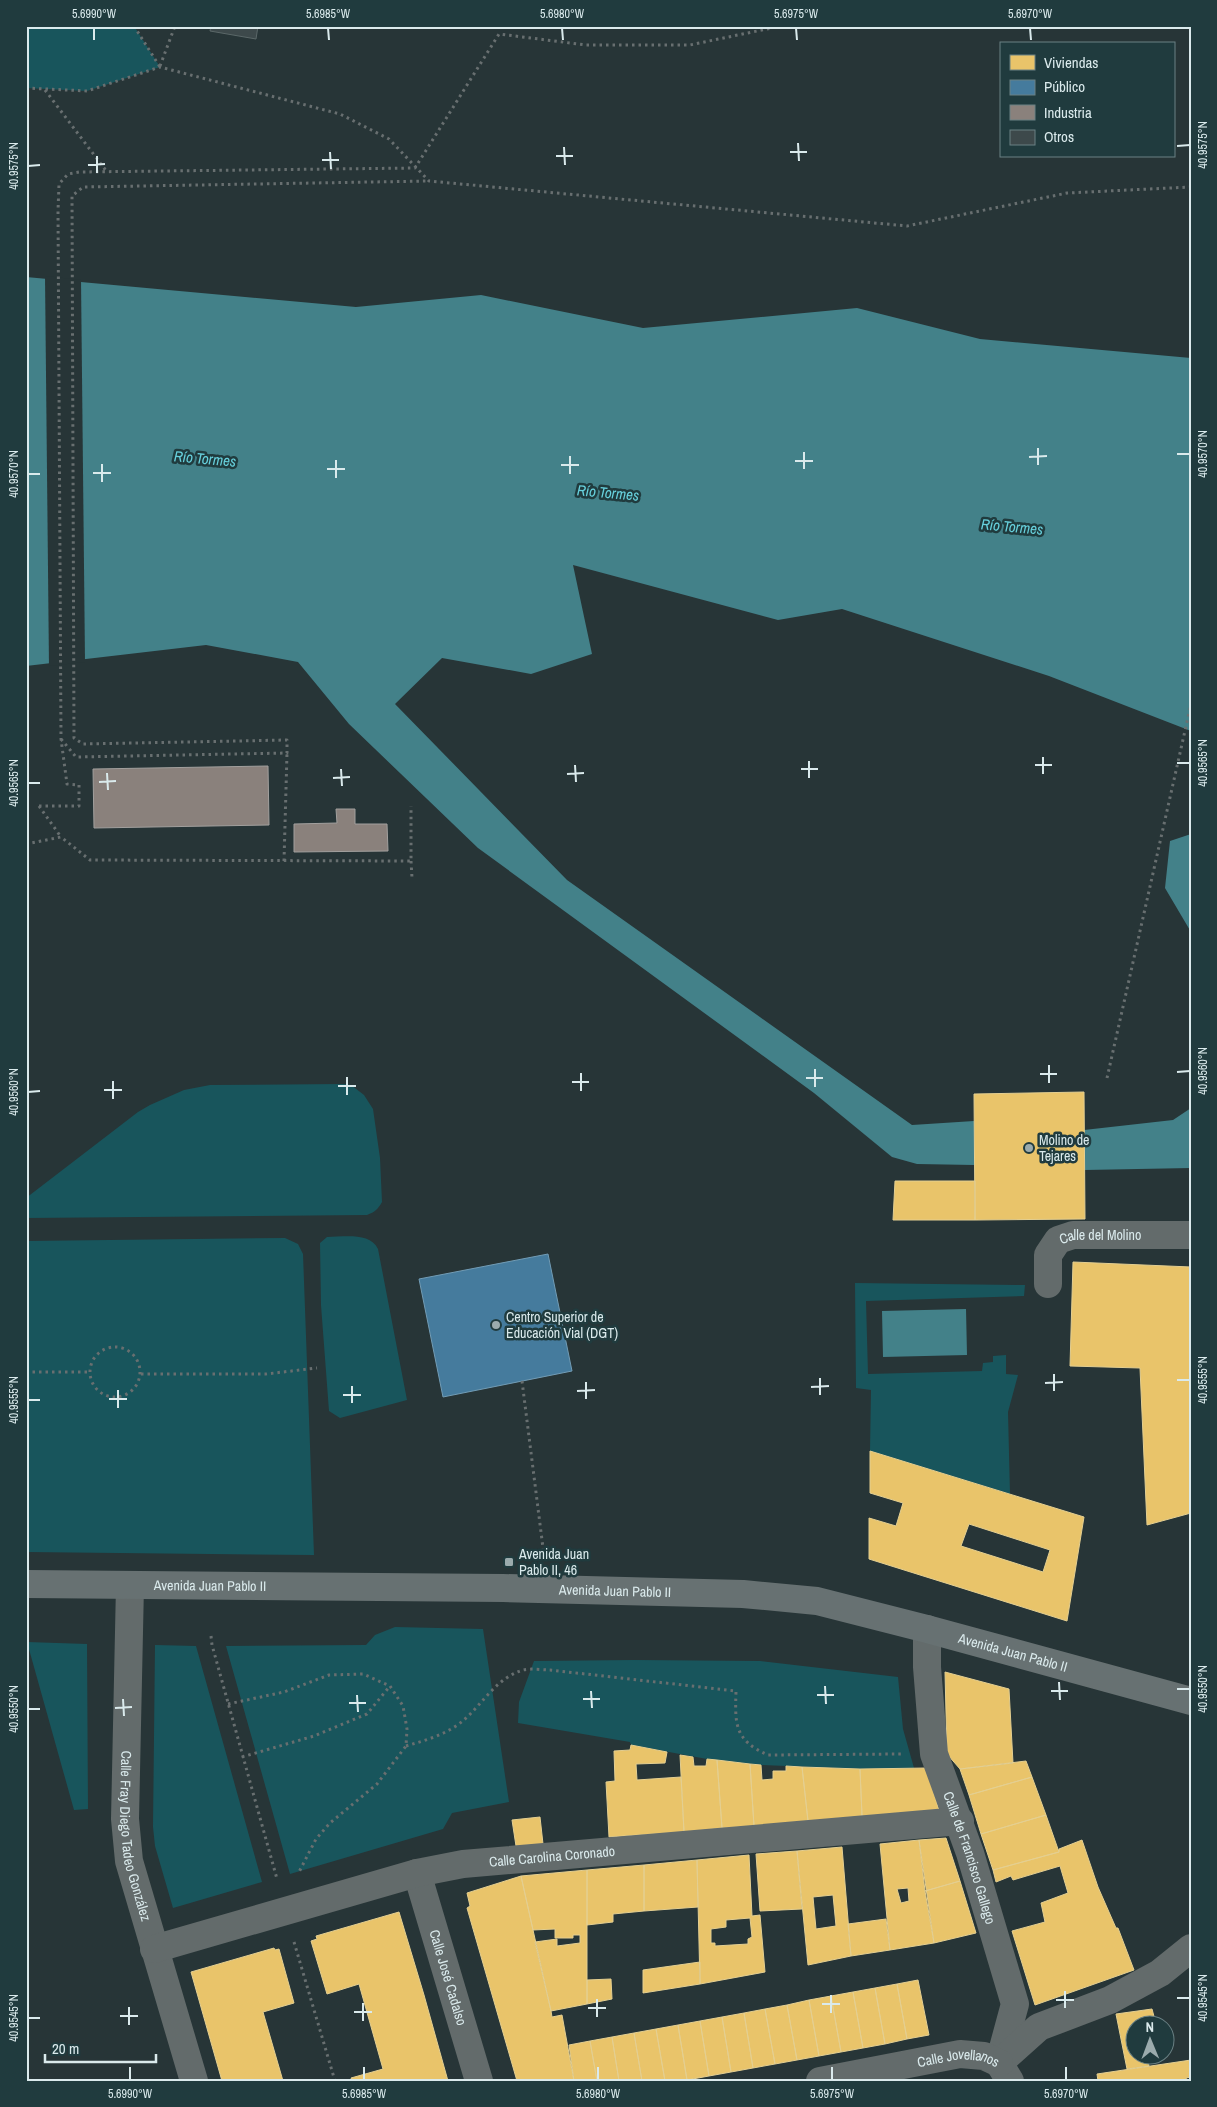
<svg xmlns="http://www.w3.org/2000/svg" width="1217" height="2107" viewBox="0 0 1217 2107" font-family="'Archivo Narrow',sans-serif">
<rect width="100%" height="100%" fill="#273537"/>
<path fill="#18555c" d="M26,26h108l26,41 -73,24 -61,-3z
M344,1084l7,1 13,10 9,14 7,49 2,44c-4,7 -7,10 -15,13l-341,3v-20l112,-86 12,-7 34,-15 26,-5z
M327,1237c17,0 43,-5 51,12l29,151 -67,18 -11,-7 -8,-106 -1,-62z
M285,1238l13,6 5,10 11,301 -288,-3v-311z
M855,1283l170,2 -1,11 -158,5 2,73 114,-3 1,-8 10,-1v-6l13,-1v19l12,1 -10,37 2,82 -140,-43 1,-61 -15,-2z
M395,1627l88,2 26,173 -57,11 -9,16 -153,45 -64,-228 140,-1 9,-10z
M27,1642l60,2 1,165 -14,1z
M155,1645l41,1 66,236 -89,26 -18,-62 -2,-19z
M634,1660l126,1 138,16 5,52 11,39 -54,1 -99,-4 -54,-6 -76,-14 -1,-3 -112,-19 1,-21 15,-41z"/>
<path fill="#438189" d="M26,277l330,30 125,-12 162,33 214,-20 123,31 211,19v373l-142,-55 -207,-67 -64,11 -205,-55 19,89 -61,20 -89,-16 -47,46 172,176 345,245 62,-4v44l-57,-1 -25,-7 -78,-64 -336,-245 -129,-124 -51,-62 -92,-17 -180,21z
M1191,834v98l-26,-44 5,-47z
M1191,1108v60l-106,2 -1,-40 89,-10z
M966,1309l1,46 -84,2 -1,-46z"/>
<path fill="#273537" d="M45,276l36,4 4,382 -36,4z"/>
<path fill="#e9c46a" stroke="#e4cf91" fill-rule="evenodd" d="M1084,1092l1,127 -110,1 -1,-126z
M895,1181h80v39h-82z
M1073,1262l118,5v246l-44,12 -7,-157 -70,-2z
M870,1451l214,66 -17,104 -198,-62v-41l27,8 7,-23 -33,-10zM969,1524l81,26 -7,22 -82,-26z
M945,1672l64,17 4,74 -53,6 -13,-15z
M631,1745l36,7 -2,11 -29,1 1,16 44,-3 3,55 -75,5 -3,-55 9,-1 -1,-30 16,-1z
M680,1755l13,2 1,9h12l1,-7 10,1 5,68 -38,4z
M717,1760l33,4 4,62 -32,2z
M1026,1761l6,16 -63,18 -9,-26z
M750,1764l11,1 1,15 11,-1v-8h13v-5l16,1 6,54 -54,5z
M802,1767l58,2 2,47 -54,5z
M926,1768l13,42 -77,6 -2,-47z
M1032,1777l14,38 -65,19 -12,-39z
M1046,1815l13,37 -66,18 -12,-36z
M540,1817l3,27 -27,2 -4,-26z
M946,1838l14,43 -35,10 -6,-51z
M919,1840l15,103 -44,7 -10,-106zM908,1888l1,13 -8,2 -4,-14z
M1082,1840l16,47 18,41h2l16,42 -99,35 -23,-74 33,-9 -4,-19 27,-10 -8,-27 -47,14 -2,-4 -15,6 -3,-12 66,-18v-3z
M842,1847l9,109 -43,9 -11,-114zM833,1895l3,31 -20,3 -3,-32z
M797,1851l5,58 -42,2 -4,-57z
M749,1855l3,61 8,-1 5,57 -65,12 -3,-124zM750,1918l2,19 -4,2v5l-33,2v-3h-4v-14l15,-2v-7z
M697,1860l1,47 -54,4v-46z
M644,1865v46l-31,3v8l-26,3v-55z
M587,1870v134l-36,7 -16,-69 22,-3v7l23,-3v-8h-7v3h-18v-9l-22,1 -12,-54z
M521,1876l30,135 1,6 10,-2 12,66h-57l-50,-173 3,-2 -3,-13z
M960,1881l16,52 -42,10 -9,-52z
M399,1912l25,83 24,86h-96l-1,-3 32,-9 -24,-85 -32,10 -16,-53 6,-2 -1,-3z
M886,1919l4,31 -39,6 -3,-32z
M274,1948l1,2 4,-1 15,54 -31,9 20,69h-61l-31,-109z
M700,1962v22l-57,9v-23z
M611,1979l1,20 -25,5v-24z
M918,1980l11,55 -22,4 -10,-55z
M897,1984l10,55 -22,5 -10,-56z
M875,1988l10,56 -22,4 -10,-56z
M853,1992l10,56 -22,4 -10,-56z
M831,1996l10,56 -22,4 -10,-56z
M809,2000l10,56 -22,4 -10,-55z
M787,2005l10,55 -22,4 -10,-55z
M765,2009l10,55 -22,4 -9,-55z
M1152,2009l4,15h-22v30h13l2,12 -22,3 -11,-55z
M744,2013l9,55 -22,4 -9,-55z
M722,2017l9,55 -22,4 -9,-55z
M700,2021l9,55 -22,4 -9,-55z
M678,2025l9,55 -22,1 -9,-52z
M656,2029l9,52h-23l-8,-48z
M634,2033l8,48h-23l-7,-44z
M612,2037l7,44h-22l-7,-40z
M590,2041l7,40h-23l-5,-36z
M1191,2060v17l-5,1 1,3h-89l-1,-7z"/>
<path fill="#457b9d" stroke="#729cb5" d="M548,1254l24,117 -129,26 -24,-118z"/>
<path fill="#8a817c" stroke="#a2a09e" d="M268,766l1,59 -175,3 -1,-59z
M336,809h19v15h32l1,27 -94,1v-28l43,-1z"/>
<path fill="#3d494b" stroke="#5b6869" d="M211,26h47l-2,13 -46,-8z"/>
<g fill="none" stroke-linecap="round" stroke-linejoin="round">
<path stroke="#686f70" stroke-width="3" stroke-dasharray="2.5 4" stroke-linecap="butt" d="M134,26l26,41
M160,66l15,-40
M26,88l61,3 73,-24 180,47 49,25 40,42 478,45 160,-33 124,-6
M45,90l62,82
M61,739l15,18 211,-4v-13l-204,4 -9,-6 -2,-542 11,-9 346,-6
M39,806h40v-21l-12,-1 -6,-45 -3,-528 1,-27 9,-10 11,-2 336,-4 84,-134 87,11h104l91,-19
M39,806l22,31
M26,844l35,-7 29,23 321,1v-55
M284,861l3,-108
M411,861l1,17
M1107,1078l84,-374
M90 1372a25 25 0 1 1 50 0a25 25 0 1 1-50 0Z
M26,1372h63
M141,1374h125l51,-6
M522,1381l22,175
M211,1636l1,9 65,234
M228,1704l56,-12 45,-17 34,-1 27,12 13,20 4,23 -1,17 -29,38 -47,39 -14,16 -17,33
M406,1746c17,-5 35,-10 50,-20 24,-16 37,-47 67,-56 8,-2 19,0 27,0l186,21c-1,33 -2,49 32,64l133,-1
M242,1757l72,-21 53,-22 23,-28
M294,1942l41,139
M1089,2080v1"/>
<g stroke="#636b6b" stroke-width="28">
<path id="s1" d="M1048,1284v-29l10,-15 15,-5h118"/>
<path id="s2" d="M130,1585l-5,234 4,42 65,220"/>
<path id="s3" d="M927,1629v38l7,87 36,99 45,151 -16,59 11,18"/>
<path id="s4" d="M417,1873l62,208"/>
<path id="s5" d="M154,1949l263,-76 46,-9 497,-43"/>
<path d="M999,2063l40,-36 71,-27 50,-27 31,-25"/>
<path id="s6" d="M820,2081l140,-27 24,2 15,7"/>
</g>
<path stroke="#677172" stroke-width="28" id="s7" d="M26,1584l477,4 240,6 74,7 110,28 264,72"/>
</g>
<path fill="none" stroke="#daeaec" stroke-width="2" d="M94,28v12M328,28l1,12M562,28l1,12M796,28l1,12M1030,28l1,12M798,143l1,18M1177,146l13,-1M564,147l1,18M330,152l1,17M790,152h17M97,156v17M556,156h17M322,160h17M88,165l17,-1M28,166l12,-1M1038,448v17M804,452v17M1177,454h13M570,456v18M1029,457l18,-1M336,460v18M795,461h18M102,464v18M561,465h18M327,469h18M93,473h18M28,474h12M1043,757v17M809,761v17M1177,763h13M575,765l1,17M1035,765h17M341,769l1,17M801,769h17M107,773l1,17M567,774l17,-1M333,778l17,-1M99,782l17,-1M28,783h12M1049,1065v18M815,1069v18M1177,1072l13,-1M581,1073v18M1040,1074h17M347,1077v18M806,1078h17M113,1081v18M572,1082h17M338,1086h18M104,1090h18M28,1092l12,-1M1054,1374v17M820,1378v17M1177,1380h13M586,1382v17M1045,1383l18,-1M352,1386v17M811,1387l18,-1M118,1390v18M577,1391l18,-1M343,1395h18M109,1399h18M28,1400h12M1059,1682l1,18M825,1686l1,18M1177,1689h13M591,1691l1,17M1051,1691h17M357,1695l1,17M817,1695h17M123,1699l1,17M583,1699h17M349,1703h17M115,1708l17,-1M28,1709h12M1065,1991v17M831,1995v18M1177,1998h13M597,1999v18M1056,2000h18M363,2003v18M822,2004h18M129,2007v18M588,2008h18M354,2012h18M120,2016h18M28,2018h12M130,2067v13M364,2067v13M598,2067v13M832,2067v13M1066,2067v13"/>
<g fill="#9babad" stroke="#203b3e" stroke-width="2">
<circle cx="1029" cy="1148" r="5"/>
<circle cx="496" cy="1325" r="5"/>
<rect x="504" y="1557" width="10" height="10" rx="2.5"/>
</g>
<g text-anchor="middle" stroke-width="5" stroke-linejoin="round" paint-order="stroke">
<g font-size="14" fill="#daeaec" stroke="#203b3e" text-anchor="start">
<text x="1039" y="1145">Molino de<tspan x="1039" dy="16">Tejares</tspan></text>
<text x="506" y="1322">Centro Superior de<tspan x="506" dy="16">Educación Vial (DGT)</tspan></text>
<text x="519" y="1559">Avenida Juan<tspan x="519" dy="16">Pablo II, 46</tspan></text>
</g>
<g font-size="14" fill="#daeaec" stroke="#203b3e">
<text dy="5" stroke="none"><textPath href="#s1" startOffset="90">Calle del Molino</textPath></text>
<text dy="5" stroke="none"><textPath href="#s7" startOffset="184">Avenida Juan Pablo II</textPath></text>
<text dy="5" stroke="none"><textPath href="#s7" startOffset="589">Avenida Juan Pablo II</textPath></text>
<text dy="5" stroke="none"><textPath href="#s7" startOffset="994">Avenida Juan Pablo II</textPath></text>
<text dy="5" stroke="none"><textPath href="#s2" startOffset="252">Calle Fray Diego Tadeo González</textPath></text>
<text dy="5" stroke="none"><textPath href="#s5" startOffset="410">Calle Carolina Coronado</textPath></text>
<text dy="5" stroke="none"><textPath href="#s3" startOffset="235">Calle de Francisco Gallego</textPath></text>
<text dy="5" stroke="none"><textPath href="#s4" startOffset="109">Calle José Cadalso</textPath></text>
<text dy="5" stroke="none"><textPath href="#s6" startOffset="141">Calle Jovellanos</textPath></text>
</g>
<g font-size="15" font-style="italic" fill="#67d1dd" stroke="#203b3e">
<text transform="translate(205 459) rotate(5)" y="5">Río Tormes</text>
<text transform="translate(608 493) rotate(5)" y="5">Río Tormes</text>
<text transform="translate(1012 527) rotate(5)" y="5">Río Tormes</text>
</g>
</g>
<rect width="1217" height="2107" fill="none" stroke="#203b3e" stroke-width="55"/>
<rect x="1000" y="42" width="175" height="115" fill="#203b3e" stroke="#6a8184"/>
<rect x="1010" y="55" width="25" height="15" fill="#e9c46a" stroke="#6a8184"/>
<text x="1044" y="68" font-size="15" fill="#daeaec">Viviendas</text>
<rect x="1010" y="80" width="25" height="15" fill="#457b9d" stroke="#6a8184"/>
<text x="1044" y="92" font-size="15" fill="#daeaec">Público</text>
<rect x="1010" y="105" width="25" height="15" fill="#8a817c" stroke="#6a8184"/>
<text x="1044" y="118" font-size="15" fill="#daeaec">Industria</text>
<rect x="1010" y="130" width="25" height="15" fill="#3d494b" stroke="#6a8184"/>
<text x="1044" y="142" font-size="15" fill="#daeaec">Otros</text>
<g transform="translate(1150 2040) rotate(359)"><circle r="24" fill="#203b3e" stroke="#6a8184"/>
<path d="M0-4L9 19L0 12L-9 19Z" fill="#9babad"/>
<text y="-8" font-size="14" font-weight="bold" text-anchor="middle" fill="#daeaec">N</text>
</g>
<path d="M45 2054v8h111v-8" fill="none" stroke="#daeaec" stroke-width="2.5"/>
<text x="52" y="2054" font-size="15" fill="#daeaec" stroke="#203b3e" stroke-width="4" paint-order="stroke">20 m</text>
<rect x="28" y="28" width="1162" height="2052" fill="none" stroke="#daeaec" stroke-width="2"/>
<g font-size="12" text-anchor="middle" fill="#daeaec">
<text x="94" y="18">5.6990°W</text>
<text x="328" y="18">5.6985°W</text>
<text x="562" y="18">5.6980°W</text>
<text x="796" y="18">5.6975°W</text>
<text x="1030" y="18">5.6970°W</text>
<text transform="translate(1203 145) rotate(-90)" y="4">40.9575°N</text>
<text transform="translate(14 166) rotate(-90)" y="4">40.9575°N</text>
<text transform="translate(1203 454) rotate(-90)" y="4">40.9570°N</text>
<text transform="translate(14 474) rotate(-90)" y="4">40.9570°N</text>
<text transform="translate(1203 763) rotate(-90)" y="4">40.9565°N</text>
<text transform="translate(14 783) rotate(-90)" y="4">40.9565°N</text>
<text transform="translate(1203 1071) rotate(-90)" y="4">40.9560°N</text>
<text transform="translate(14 1092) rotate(-90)" y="4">40.9560°N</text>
<text transform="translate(1203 1380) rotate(-90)" y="4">40.9555°N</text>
<text transform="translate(14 1400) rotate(-90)" y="4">40.9555°N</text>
<text transform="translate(1203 1689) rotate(-90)" y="4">40.9550°N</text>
<text transform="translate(14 1709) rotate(-90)" y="4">40.9550°N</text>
<text transform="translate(1203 1998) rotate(-90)" y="4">40.9545°N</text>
<text transform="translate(14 2018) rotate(-90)" y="4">40.9545°N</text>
<text x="130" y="2098">5.6990°W</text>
<text x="364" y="2098">5.6985°W</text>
<text x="598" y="2098">5.6980°W</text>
<text x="832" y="2098">5.6975°W</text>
<text x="1066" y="2098">5.6970°W</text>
</g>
</svg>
